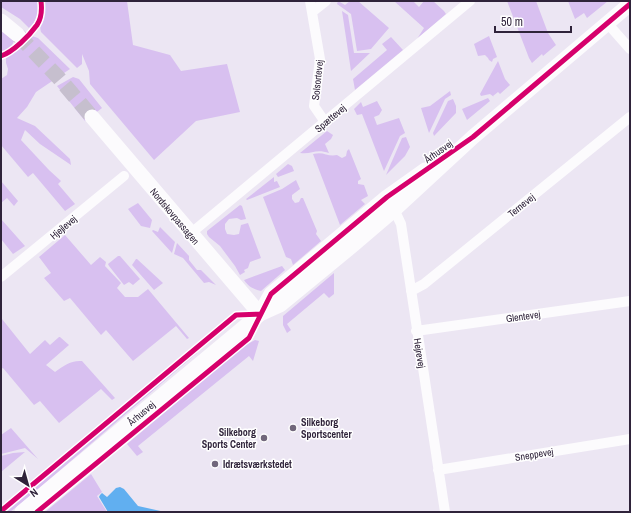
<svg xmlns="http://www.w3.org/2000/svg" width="631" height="513" viewBox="0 0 631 513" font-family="'Archivo Narrow',sans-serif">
<rect width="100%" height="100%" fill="#ece6f3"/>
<path fill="#d8c0f0" d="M1,1h38c-1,11 -1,19 -10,27l-9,-9 -19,-12z
M44,1h83l6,44 37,10 11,16 46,-7 13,48 -44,9 -42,39 -64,-76 -1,-13 -7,-17v10l-5,4 -36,-36c-3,-8 4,-21 3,-31z
M338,1l7,4 5,-4h8l31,27 -18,21 -14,2 -6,-37 -14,-10z
M394,1h19l6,6 5,-6h9l11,10 2,3 -29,25 7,-11z
M507,1h29l12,32 8,12 -13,11 -1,-2 -10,9 -3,-5z
M568,1h40l-21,17 -3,-5 -9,6z
M342,11l6,4 6,38h16l-19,18z
M1,30l13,11 -3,6 -10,6z
M32,36l6,2 32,31 -34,23 -9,15 -10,11 18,8 35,33 1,6 -31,-21 -15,-14 -4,10 28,30 12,11 -3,3 17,20 -10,7 -32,-38 -5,4 -27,-32v-66l6,-4 1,-6 -2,-6v-5z
M489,36l8,21 -4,2 -1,3 -3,-2 -1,-2 -3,-3 -7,1 -4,-12z
M391,37l12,13 -48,40 -2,-11 34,-29 -5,-6z
M498,61l7,18 5,6 -10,9 -2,-2 -5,4 1,1 -4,-3 -9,2 -1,-2z
M73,77l6,2 23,29 -17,13 -28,-35z
M450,91l1,4 -6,4 -16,34 -8,-25 9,-2z
M488,98l2,3 -23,19 -5,-11z
M453,99l3,7v7l-22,23 -1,-3 15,-32z
M377,101l5,9 -3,5 -5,2 3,8 22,-7 6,15 -5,3 -16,35 -22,-57 -5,1 -3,-6 7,-7 2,5z
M327,131l6,4 -2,4 -6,5 4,9c-14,-5 -17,2 -29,0z
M406,137l4,10 -5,9 -19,19 16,-37z
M349,149l12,30 -3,2v3l6,1 4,11 -7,4 4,4 -25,21 -27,-71c11,-3 14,3 24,1l5,3 4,-2 1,-5z
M288,164l4,2 2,5 -16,6 -2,-3z
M274,177v5l3,-1 3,6 -33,13 -1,-1z
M296,180l4,9 -8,6v4l3,4 4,-1 2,-4h2l14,33 -1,3 5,7 -28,24 -2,-6 -5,-2 -23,-60 19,-8z
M1,181l17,20 -4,5 -7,-8 -6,5z
M138,203l14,17 -2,8 -9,-2 -13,-17z
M240,205l2,1 4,13 -5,1 -4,-2 -8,1 -4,5v5l2,5 7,1 5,-1 2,-9 7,-2 13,35 -11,4 -2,6 -4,2 1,2 -5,3 -5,-9 -15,-20 -11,-9 -2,-3v-3z
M1,219l24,27 -12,8 -12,-15z
M160,227l15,15 -3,11 -20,-22 1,-1 5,2z
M65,235l26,30 9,-8 6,5 -1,4 16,17 -4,5 8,9h13l10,-8 41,49 -2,1 -11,-13 -43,35 -27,-31 -5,5 -31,-37 -6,3 -20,-23 7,-5 -12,-16z
M177,243l12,13v4l8,10h4l15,15 -7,-3 -5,1 -21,-25 -9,-4z
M118,256h2l20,23 -7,6 -4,-3 -5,3 -15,-19 -1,-2z
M136,259h1l26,24 -9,7 -22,-25z
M282,266l3,4 -24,21c-8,-2 -12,-4 -17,-11z
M334,273v21l-5,4 -5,-5 -37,31 4,6 -4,3 -4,-8v-9z
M2,319l28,35 15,-14 5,5 9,-8h1l9,8 -23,20 9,7c8,-6 16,-12 27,-11l33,37 -3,2 -11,-11 -42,34 -19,-22 -6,4 -31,-37 -2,1v-49z
M255,340l4,1 -6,20 -4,-5 -111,90 5,6 -6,4 -10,-12 117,-98z
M195,352l2,1 -174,149 -13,10h-8z
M11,428l27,31 -13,-11 -24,6v-19z
M25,452l-24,20v-16l12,-3z
M91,474l11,18 -5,4 10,16h-62z"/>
<path fill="#61aff0" d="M120,487l4,2 14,17 27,6h-57l-9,-15 1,-2 2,-2 5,4 9,-9z"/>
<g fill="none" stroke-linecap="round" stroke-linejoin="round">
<path stroke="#c6bfce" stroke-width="15" stroke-dasharray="15 8" stroke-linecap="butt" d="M18,35l40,42 34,40"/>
<path stroke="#fcfbfd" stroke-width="10" d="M310,1l10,58 -6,47 11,16
M312,12l14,-11
M608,24l22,25
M392,205l9,19 44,288
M190,234l280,-233
M1,277l123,-101
M411,291l13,-7 206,-167
M416,331l214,-30
M438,470l192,-31"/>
<path stroke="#fcfbfd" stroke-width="15" d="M1,21l17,14
M92,117l168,197
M260,314l11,-20 116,-97 38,-27
M22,512l238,-198 20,-9 73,-60 42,-36 78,-72 157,-133"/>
<g stroke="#fff" stroke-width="8">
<path id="cycleway" d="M1,56c12,-4 28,-20 36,-31 4,-6 5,-16 4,-24
M1,511l235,-196 24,-1
M37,512l212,-174 22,-44 116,-97 86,-60 157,-133"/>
</g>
<use href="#cycleway" stroke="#d6006c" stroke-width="5"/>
</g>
<g fill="#71677b" stroke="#fff" stroke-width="1.5">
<circle cx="293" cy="428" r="4"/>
<circle cx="264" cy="438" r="4"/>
<circle cx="215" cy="464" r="4"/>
</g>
<g text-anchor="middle" stroke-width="3" stroke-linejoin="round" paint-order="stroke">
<g font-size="10" fill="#2f233a" stroke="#fff">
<text transform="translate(317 80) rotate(-84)" y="4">Solsortevej</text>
<text transform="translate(330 118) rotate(-40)" y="4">Spættevej</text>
<text transform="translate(438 151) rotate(-35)" y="4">Århusvej</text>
<text transform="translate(521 205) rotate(-39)" y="4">Ternevej</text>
<text transform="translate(175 216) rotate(50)" y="4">Nordskovpassagen</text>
<text transform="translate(63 227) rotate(-40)" y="4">Hjejlevej</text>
<text transform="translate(523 316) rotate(-8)" y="4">Glentevej</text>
<text transform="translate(420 353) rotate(81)" y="4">Hejrevej</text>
<text transform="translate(141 413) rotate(-40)" y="4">Århusvej</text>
<text transform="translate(534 454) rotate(-9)" y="4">Sneppevej</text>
</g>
<g font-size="10" font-weight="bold" fill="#2f233a" stroke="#fff" text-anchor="start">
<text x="301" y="426">Silkeborg<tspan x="301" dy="12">Sportscenter</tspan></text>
<text x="256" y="436" text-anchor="end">Silkeborg<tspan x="256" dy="12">Sports Center</tspan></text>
<text x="223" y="468">Idrætsværkstedet</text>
</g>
</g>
<rect width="631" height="513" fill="none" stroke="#2f233a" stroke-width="4"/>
<g transform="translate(28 485) rotate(143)" stroke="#ffffff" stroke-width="3" paint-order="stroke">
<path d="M0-3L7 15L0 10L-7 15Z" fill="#2f233a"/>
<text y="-6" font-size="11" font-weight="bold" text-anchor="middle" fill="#2f233a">N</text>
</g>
<path d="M495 26v6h76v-6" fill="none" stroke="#2f233a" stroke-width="2"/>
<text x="501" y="26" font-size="12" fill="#2f233a" stroke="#ffffff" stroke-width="3" paint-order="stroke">50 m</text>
</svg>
